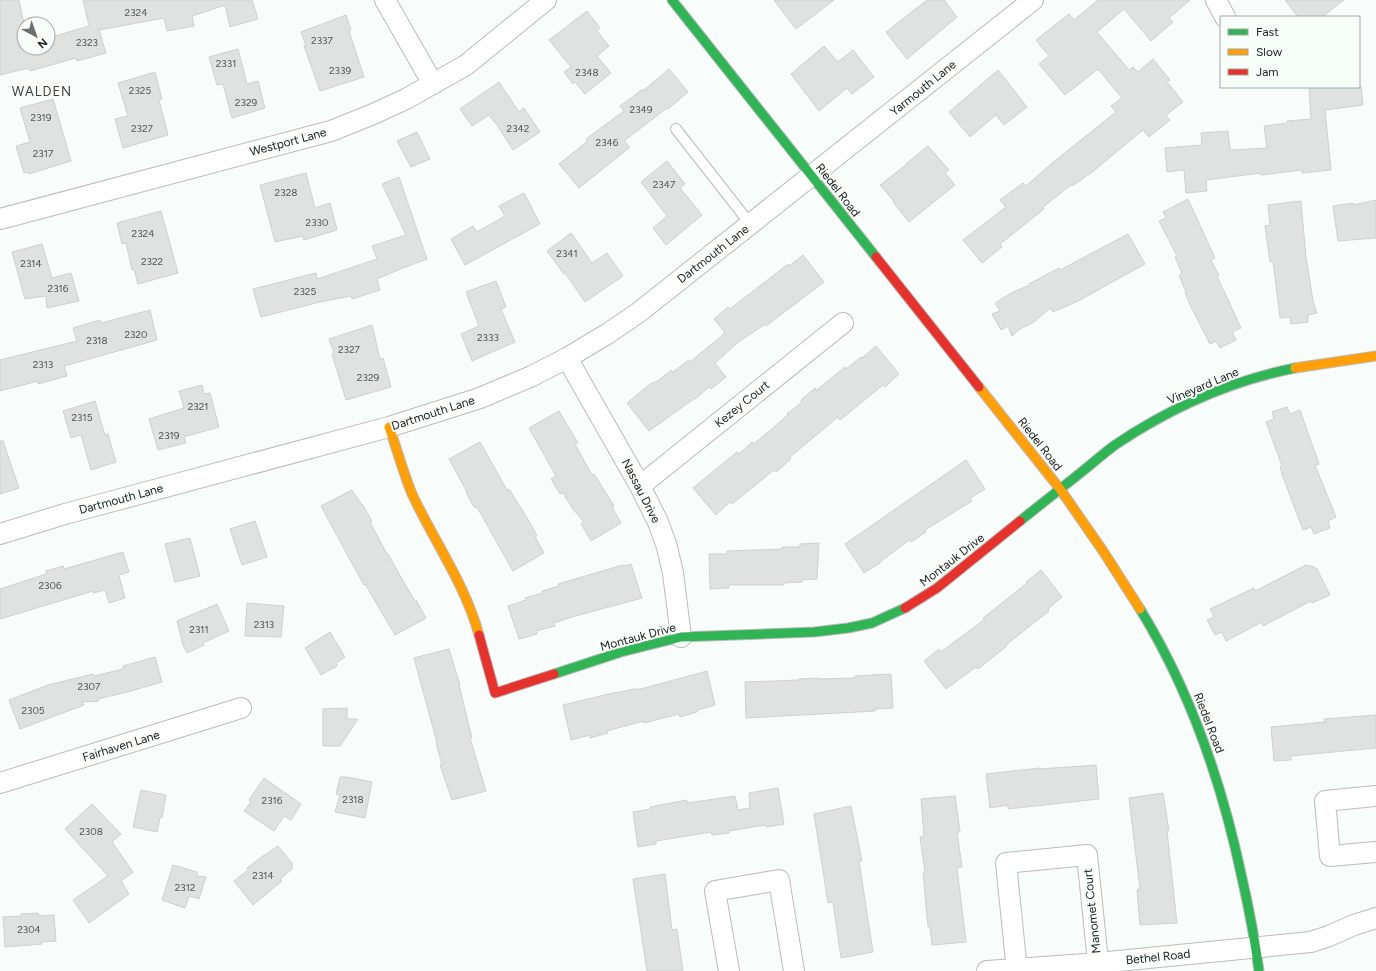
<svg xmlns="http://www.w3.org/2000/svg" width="1376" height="971" viewBox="0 0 1376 971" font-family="Figtree,sans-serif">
<rect width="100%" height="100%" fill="#f8fcfa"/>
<path fill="#dfe2e0" stroke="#ced1d0" d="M0,0h19l5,24v24h24v-17h3l1,6 37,-11 -6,-26h169l6,19 -28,8 -5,-22 -33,11 2,10 -27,5 -3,-13 -65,12 7,23 -29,8 -1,-3 -46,13 -1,-3 -29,7z
M774,0h60l-38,29z
M927,0h17l13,17 -50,42 -21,-27z
M1098,0h92l-21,18 4,4 -22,19 -27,-32 -27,23 32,38 4,-3 5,5 15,-13 17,21 -3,2 16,20 -17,13 4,5 -21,17 -6,-7 -52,43 -19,13 -1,-1 -28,22 1,2 -44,35 2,3 -20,16 -19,-23 43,-33 -6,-7 23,-17 3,3 25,-22 65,-52 -5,-6 11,-8 -24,-29 -33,26 -26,-31 10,-8 -13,-16 33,-26 5,6z
M1285,0h59l-22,17h-24z
M587,11l13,17 -4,2 13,16 -12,10 14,17 -26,21 -10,-12 -2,2 -9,-12 7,-5 -22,-27z
M346,15l5,15 -2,1 15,46 -44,14 -16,-45h2l-5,-14z
M824,46l14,16 15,-12 21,27 -22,17 -5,-6 -28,23 -28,-37z
M238,49l9,35 11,-3 7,27 -33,10 -9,-34 -6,1 -8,-28z
M669,69l19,23 -20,17 -1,-1 -43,33 6,6 -51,41 -20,-24 29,-23 -2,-2 38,-28 -4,-5 23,-17 1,1z
M998,70l29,37 -23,18 -8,-10 -26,22 -21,-25z
M155,72l7,27 -3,1 9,35 -45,13 -8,-29 13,-3 -10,-33z
M499,82l20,30 5,-4 16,24 -27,18 -18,-28h-1l-5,-7 -17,11 -12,-17z
M1309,87h52l2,18 -38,5 6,60 -29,3v-3l-41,5v-2l-55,7 1,11 -21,2 -2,-23 -17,2 -2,-24 37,-3 -1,-12 27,-2 2,19 37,-2 -3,-22 23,-3v-2l24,-2z
M53,99l18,62 -42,13 -1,-2 -4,1 -8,-27 14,-4 -10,-34z
M417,132l13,27 -19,8 -14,-26z
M928,146l21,24 -4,3 10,12 -46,37 -16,-20 1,-1 -14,-16 27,-21v-1z
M667,161l18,23 -5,4 22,27 -36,30 -13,-17 14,-12 -26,-34z
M306,173l9,35 15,-5 7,27 -33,10 -1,-4 -28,6 -15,-57z
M399,177l28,82 -24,9 -26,11 3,11 -28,9 -1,-3 -31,6 -59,15 -8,-28 63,-16 1,6 60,-20 -5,-13 34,-11 -24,-51z
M524,193l16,31 -75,41 -14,-26 22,-13 4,6 28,-16 -6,-10z
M1188,199l27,59 -4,2 8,16h-2l24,52 -9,4 4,8 -16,8 -4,-7 -6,3 -18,-35 -7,-16 1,-1 -7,-17 3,-2 -7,-16 2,-1 -18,-35 7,-3 -3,-6z
M1376,200v38l-38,3 -5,-35 20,-3v2z
M1301,201l5,56 7,44 4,12 -9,2v7l-17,2 -1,-7 -10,1 -7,-57 -3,1 -5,-36 5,-1 -2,-20z
M161,211l17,62 -40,11 -4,-15 -2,1 -6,-27 -4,1 -5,-21z
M571,233l21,30 15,-10 16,23 -38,26 -20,-29 -1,1 -17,-23z
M1128,234l17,30 -67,37 -25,11 -3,-4 -16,14 -14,7 -8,7 -4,-10 -7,4 -9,-16 8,-3 -5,-8 18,-11 17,-7 -1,-1 30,-16 1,2z
M42,244l10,34 19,-5 8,28 -32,7 -1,-12 -21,3 -13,-47z
M803,255l21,27 -58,44 -1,-2 -29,20 -21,19 11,14 -15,12 -2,-2 -14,12v-1l-46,33 -22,-28 23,-19 8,-3 13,-11 2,2 16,-12 1,2 35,-29 -11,-14 14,-12 2,2 58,-45 1,2z
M496,281l10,26 -5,2 14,33 -43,19 -11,-27 18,-8 -13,-34z
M150,310l7,30 -93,26 3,10 -29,8v-3l-38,10v-31l77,-19 -4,-13 27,-8 1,3z
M372,325l8,34 3,-1 8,29 -45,13 -14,-46 2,-1 -5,-14z
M876,346l23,28 -14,13 -2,-2 -43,35 -2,-3 -48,40 1,2 -15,13 -2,-2 -42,34 -2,-2 -14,13 -23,-27 44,-36 2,2 13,-12 2,2 34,-29 -1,-1 15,-12 -1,-2 14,-12 2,2 28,-23 1,2 15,-12 1,1z
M202,385l2,9 6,-1 9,34 -35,10 2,6 -28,7 -9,-31 35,-11 -5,-17z
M95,401l10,34 3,-1 8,28 -25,8 -10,-35 -10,3 -8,-27z
M1287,407l3,7 10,-4 19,54 -4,1 21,52 -8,4 2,7 -16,6 -3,-7 -8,3 -20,-53 -3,-10 2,-1 -16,-44 8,-3 -2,-7z
M559,411l19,32 -3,1 17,31 2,-1 20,32 -2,1 9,16 -30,18 -10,-17 3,-2 -12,-14 -9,-15 -3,1 -9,-15 5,-3 -27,-48z
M0,441h3l16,47 -19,6z
M480,442l27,48 2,-1 20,32 8,15 -2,1 9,16 -31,18 -36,-64 -2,1 -4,-6 -5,-10h1l-18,-33z
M966,460l19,29 -15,9 2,3 -47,29 1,2 -15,10 -2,-2 -29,22v1l-16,10 -19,-29z
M352,490l10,15h1l9,16 -2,1 17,32h1l18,32 9,15 1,-1 10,18 -31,17 -30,-51 -1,1 -9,-16 -34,-63z
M255,521l12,36 -25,8 -12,-36z
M190,538l10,38 -25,6 -10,-38z
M819,543l-2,36 -15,1v2l-18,1v2h-55v3l-19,1 -1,-35h18v-3l55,-2v-2h18v-3z
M123,552l6,20 -10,3 6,23 -16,5 -4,-13 -12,3v-2l-93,28v-30l46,-15v-3l17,-5 1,3z
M631,564l11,34 -70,19 -18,6 1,3 -19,5 1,3 -18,5 -11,-33 18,-6 -1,-2 18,-5 -1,-2 17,-5 -1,-2 65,-19 1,1z
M1306,565l8,2 3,2 13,26 -18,8 -1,-2 -48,25 -1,-4 -36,19 -4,-9 -7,3 -8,-15 7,-3 -4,-8 44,-21 1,3z
M1041,570l21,27 -14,12 1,2 -43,34 1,1 -19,15 -10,8 -2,-2 -30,22 -22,-28 15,-12 2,3 44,-33 -2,-1 44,-35 -1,-1z
M247,603l37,3 -3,31 -36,-1z
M217,604l12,27 -26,12 1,2 -17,8 -4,-8 -6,-24z
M330,632l15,25 -9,6 1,3 -16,9 -16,-27z
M449,649l11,36h-1l13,53h-2l16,53 -34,9 -12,-35h2l-5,-18 -1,-8 -22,-81z
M155,657l7,25 -31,9 -33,8 1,2 -17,1 2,3 -64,24 -11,-29 39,-15 45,-11 1,2 29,-7v-3z
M707,671l8,34 -18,5v2l-17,5 -1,-3 -35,9 -1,-2 -36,10 1,2 -18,5v-3l-19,5 -8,-35 54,-13v1l17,-4h7z
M891,674l2,34 -18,1v2l-18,1 -111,6 -1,-36 55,-2 -1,-1 19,-1v1l37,-1v-2z
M347,708v11h11l-18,27h-17v-37z
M1376,715v33l-85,8v4l-17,1 -3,-34 54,-5 -1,-3z
M1096,765l3,34 -91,10v-4l-18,3 -4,-34 54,-6v1z
M340,777h7l25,5 -7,36 -30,-6 5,-17 -4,-1z
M264,778l37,26 -10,16 -7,-4 -10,15 -30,-20 7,-9 -2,-2z
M778,788l6,36 -18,3 -1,-2 -36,6v2l-17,2 -1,-3 -55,9v3l-18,3 -5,-35 18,-3 -1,-2 37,-7v3l48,-7 3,14 12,-2 -1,-15z
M141,790l25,5 -4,23 -2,-1 -3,15 -24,-5z
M1163,793l6,38h-2l10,92 -37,2 -3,-35 3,-1 -11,-91z
M955,796l5,36h-3l5,35 -5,1 9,74 -34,3 -2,-18h-2l-5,-54 2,-1 -5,-35 4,-1 -3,-37z
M92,804l29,30 -9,8 21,30 -12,9 8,13 -40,29 -16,-23 35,-24 -43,-47z
M851,806l11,55h-3l14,91 -32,6 -8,-56 -5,1 -14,-89z
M278,846l14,17v6l-12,10 2,2 -29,24 -19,-24 14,-11 -1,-2 13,-10z
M173,865l24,7v4l9,1 -7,22 -10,-3 -4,12 -23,-8z
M665,874l7,56 5,-1 6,42h-36l-14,-92z
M38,913l1,3 15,-1 2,26 -15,1 1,2 -37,3 -2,-30 19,-1 -1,-2z"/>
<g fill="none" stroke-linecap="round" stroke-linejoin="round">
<g stroke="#babcbb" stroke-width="12">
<path id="lane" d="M676,129l75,96"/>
</g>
<g stroke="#babcbb" stroke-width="22">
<path id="street" d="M385,0l48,84
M1216,0l9,17
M0,219l331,-88 40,-16 35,-16 60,-34 80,-65
M567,358l73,128 18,36 9,25 6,26 8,64
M640,486l203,-163
M0,534l65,-20 324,-87 91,-29 52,-22 35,-18 40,-24 31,-21 395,-313
M0,783l241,-75
M1376,796l-51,5 5,55 46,-4
M729,971l-14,-80 64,-11 15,91
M987,971l111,-8 213,-21 18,-6 25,-11 22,-7
M1017,971l-11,-108 81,-8 12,116"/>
</g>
<g stroke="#babcbb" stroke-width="11">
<path id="fast" d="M672,0l204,257
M1020,521c21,-17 43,-34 64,-51 10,-8 20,-17 31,-25 55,-37 115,-64 180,-77
M1140,609c51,83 82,174 102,269 7,31 13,62 17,93
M554,674l67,-22 60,-15 133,-5 34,-4 24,-5 33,-15"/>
</g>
<g stroke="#babcbb" stroke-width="11">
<path id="slow" d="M1295,368l81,-12
M979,387l81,102 43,62 37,58
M389,427c8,22 14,45 23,67 22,47 53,90 67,141"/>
</g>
<g stroke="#babcbb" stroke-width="11">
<path id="jam" d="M876,257l103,130
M905,608l32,-20 83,-67
M479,635l16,58 59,-19"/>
</g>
<use href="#lane" stroke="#fefffe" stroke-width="10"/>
<use href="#street" stroke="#fefffe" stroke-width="20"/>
<use href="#fast" stroke="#30b455" stroke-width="9"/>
<use href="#slow" stroke="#ff9f0a" stroke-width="9"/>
<use href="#jam" stroke="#e5322d" stroke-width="9"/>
</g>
<g text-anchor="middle" stroke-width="4" stroke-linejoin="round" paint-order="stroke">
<g font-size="10" fill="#525452">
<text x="136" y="16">2324</text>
<text x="322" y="44">2337</text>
<text x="87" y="46">2323</text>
<text x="226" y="67">2331</text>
<text x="340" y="74">2339</text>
<text x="587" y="76">2348</text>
<text x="140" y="94">2325</text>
<text x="246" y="106">2329</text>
<text x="641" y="113">2349</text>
<text x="41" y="121">2319</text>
<text x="142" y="132">2327</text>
<text x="518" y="132">2342</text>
<text x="607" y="146">2346</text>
<text x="43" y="157">2317</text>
<text x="664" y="188">2347</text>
<text x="286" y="196">2328</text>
<text x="317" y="226">2330</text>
<text x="143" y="237">2324</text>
<text x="567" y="257">2341</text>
<text x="152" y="265">2322</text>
<text x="31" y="267">2314</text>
<text x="58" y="292">2316</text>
<text x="305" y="295">2325</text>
<text x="136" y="338">2320</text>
<text x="488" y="341">2333</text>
<text x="97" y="344">2318</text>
<text x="349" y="353">2327</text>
<text x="43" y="368">2313</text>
<text x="368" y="381">2329</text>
<text x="198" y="410">2321</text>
<text x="82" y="421">2315</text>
<text x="169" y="439">2319</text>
<text x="50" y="589">2306</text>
<text x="264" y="628">2313</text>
<text x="199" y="633">2311</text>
<text x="89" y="690">2307</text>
<text x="33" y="714">2305</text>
<text x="353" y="803">2318</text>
<text x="272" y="804">2316</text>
<text x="91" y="835">2308</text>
<text x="263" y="879">2314</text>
<text x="185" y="891">2312</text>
<text x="29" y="933">2304</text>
</g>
<g font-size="12" fill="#212322" stroke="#f7fdf9">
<text transform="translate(923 88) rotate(-39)" y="4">Yarmouth Lane</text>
<text transform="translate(288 142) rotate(-15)" y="4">Westport Lane</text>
<text transform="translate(838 190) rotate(52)" y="4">Riedel Road</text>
<text transform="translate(713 254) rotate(-38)" y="4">Dartmouth Lane</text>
<text transform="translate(1203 386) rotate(-23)" y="4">Vineyard Lane</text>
<text transform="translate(742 404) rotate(-39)" y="4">Kezey Court</text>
<text transform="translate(433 413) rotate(-18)" y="4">Dartmouth Lane</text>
<text transform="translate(1040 444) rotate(52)" y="4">Riedel Road</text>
<text transform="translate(641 491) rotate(63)" y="4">Nassau Drive</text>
<text transform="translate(121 499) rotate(-15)" y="4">Dartmouth Lane</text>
<text transform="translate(952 560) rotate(-38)" y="4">Montauk Drive</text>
<text transform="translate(638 637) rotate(-15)" y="4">Montauk Drive</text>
<text transform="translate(1209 723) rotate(69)" y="4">Riedel Road</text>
<text transform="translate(121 746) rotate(-17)" y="4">Fairhaven Lane</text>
<text transform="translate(1092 911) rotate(-96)" y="4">Manomet Court</text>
<text transform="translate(1158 957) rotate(-6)" y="4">Bethel Road</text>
</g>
<g font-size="13" letter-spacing="1" fill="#3c413e" stroke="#f7fdf9">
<text x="42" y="96">WALDEN</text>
</g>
</g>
<rect x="1220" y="16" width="140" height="72" fill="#f7fdf9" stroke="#a1a6a3"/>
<rect x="1228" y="29" width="20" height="6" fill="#30b455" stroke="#a1a6a3"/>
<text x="1256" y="36" font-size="12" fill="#212322">Fast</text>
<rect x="1228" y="49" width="20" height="6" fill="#ff9f0a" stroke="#a1a6a3"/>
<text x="1256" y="56" font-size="12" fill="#212322">Slow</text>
<rect x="1228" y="69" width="20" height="6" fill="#e5322d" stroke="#a1a6a3"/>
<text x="1256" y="76" font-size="12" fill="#212322">Jam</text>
<g transform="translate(36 36) rotate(139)"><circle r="19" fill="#f7fdf9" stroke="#a1a6a3"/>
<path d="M0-3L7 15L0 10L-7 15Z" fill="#6c6f6e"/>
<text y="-6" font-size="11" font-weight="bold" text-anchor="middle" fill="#212322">N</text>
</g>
</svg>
